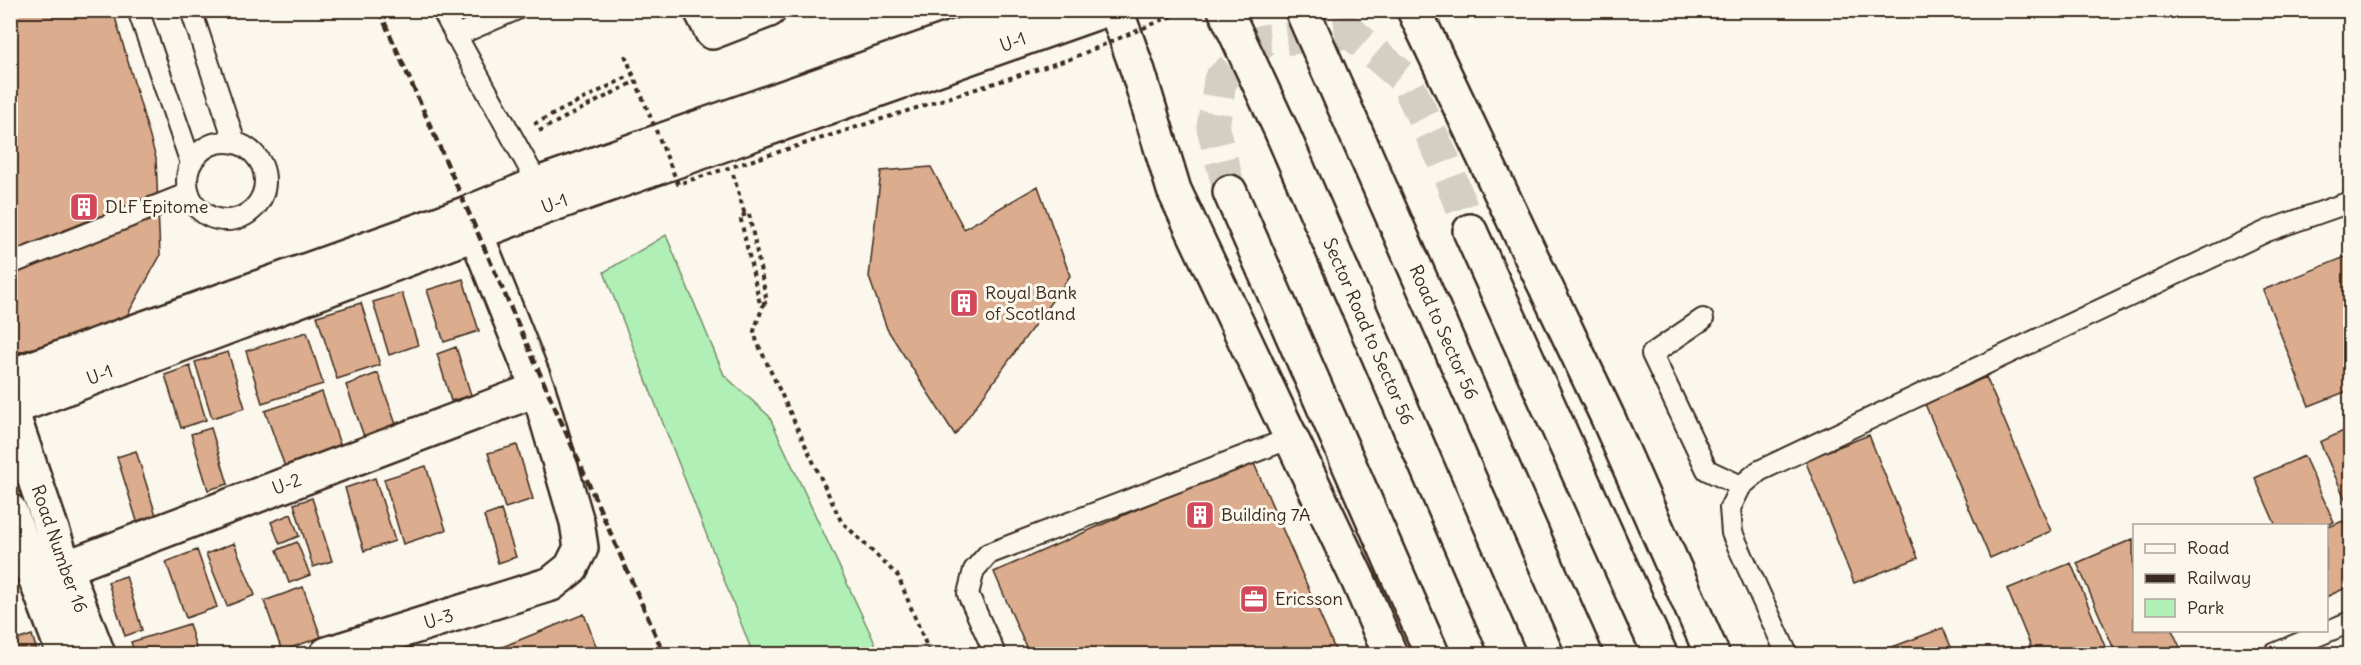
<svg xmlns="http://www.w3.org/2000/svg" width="2361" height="665" viewBox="0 0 2361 665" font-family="Delius,sans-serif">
<rect width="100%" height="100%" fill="#fbf7ec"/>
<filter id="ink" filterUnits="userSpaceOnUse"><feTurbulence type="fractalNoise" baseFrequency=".0167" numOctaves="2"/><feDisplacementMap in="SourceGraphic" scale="12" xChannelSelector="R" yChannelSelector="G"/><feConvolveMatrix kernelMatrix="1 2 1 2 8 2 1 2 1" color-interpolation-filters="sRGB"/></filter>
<g filter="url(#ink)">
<path fill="#b0f0b7" stroke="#768d6a" stroke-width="1.5" d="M666,235l58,140 45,41 111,238h-127l-149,-382z"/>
<path fill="#dbac8d" stroke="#3b2a1e" stroke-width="1.5" d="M10,10h103l43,148 4,98 -36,65 -111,33 -3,-1z
M931,167l33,62 74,-43 32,90 -115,159 -68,-106 -18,-52 12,-106z
M2350,255v135l-41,16 -46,-116z
M463,279l16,52 -35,11 -17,-52z
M402,293l16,52 -29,10 -16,-53z
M361,303l19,62 -43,14 -20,-63z
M307,332l16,52 -61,19 -16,-52z
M456,347l15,48 -20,6 -14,-47z
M228,352l17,56 -33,10 -17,-56z
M190,366l16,54 -25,8 -16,-53z
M378,373l20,57 -32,12 -20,-57z
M1986,377l65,154 -61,27 -65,-154z
M322,392l23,67 -56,19 -24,-67z
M211,428l17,56 -20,6 -17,-56z
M2350,428v82l-30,-68z
M1869,435l49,123 -64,25 -49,-123z
M517,445l16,54 -28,9 -17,-55z
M136,451l20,64 -19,6 -20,-64z
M2304,456l30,66 -8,4h-50l-21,-48z
M1252,459l85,195h-308l-35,-82z
M426,466l20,64 -43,14 -19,-65z
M375,478l20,63 -31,10 -19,-63z
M312,498l20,63 -19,6 -19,-63z
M501,510l15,47 -18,6 -14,-47z
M291,514l8,22 -19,8 -9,-22z
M2343,521l7,16v49l-24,11v-69z
M2133,539l1,91h38l8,17 -17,7h-47l-39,-91z
M297,542l13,33 -21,8 -12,-33z
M234,543l21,52 -28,11 -21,-52z
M197,550l20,57 -31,11 -20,-56z
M2071,563l37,91h-74l-27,-65z
M11,570l7,24 -8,3v-27z
M126,576l16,54 -17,6 -17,-54z
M303,587l18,50 -39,14 -18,-50z
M584,614l15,40h-106l-1,-3z
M189,624l9,30h-63l-4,-12z
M1943,628l11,26h-65l-2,-5z
M32,635l6,19h-28v-12z"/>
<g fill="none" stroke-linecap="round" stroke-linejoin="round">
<path stroke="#d5cec3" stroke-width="33" stroke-dasharray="33 16" stroke-linecap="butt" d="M1230,192l-17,-64 7,-48 43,-39 87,-9 55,47 39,82 26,70"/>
<g stroke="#3b2a1e" stroke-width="24">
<path id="service" d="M138,10l53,153
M191,10l44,133
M442,10l96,174
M455,36l60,-26
M187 181a39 39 0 1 1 78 0a39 39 0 1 1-78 0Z
M10,264l179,-71
M1703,319l-51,35 55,116 34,16
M995,654l-27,-60 6,-24 14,-16 303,-116
M1787,654l-55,-121 -2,-25 11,-22 18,-15 508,-240 83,-29
M2274,654l76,-32"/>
</g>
<g stroke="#3b2a1e" stroke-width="38">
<g id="minor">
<path d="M701,10l11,22 57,-22"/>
<path d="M10,376l458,-163 70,-29 495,-174"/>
<path id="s1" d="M10,407l55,161 33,86"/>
<path id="s2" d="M10,409l538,-203 556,-196"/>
<path d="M10,511l54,143"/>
<path id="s3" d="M36,579l502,-190"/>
<path id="s4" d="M327,654l224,-70 20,-16 10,-20 -4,-26 -39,-133 -62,-155"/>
</g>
</g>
<g stroke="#3b2a1e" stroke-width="38">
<path id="tertiary" d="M1116,10l22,61 36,119 185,392 31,72
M1414,10l194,408 104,236
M1230,192l202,462
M1470,231l190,423"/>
</g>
<g stroke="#3b2a1e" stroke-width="38">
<g id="secondary">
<path id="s5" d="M1225,10l56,120 227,524"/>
<path id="s6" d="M1302,10l283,644"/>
</g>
</g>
<path stroke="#3b2a1e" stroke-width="4" stroke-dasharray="4.5 4.5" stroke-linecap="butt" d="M534,124l99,-50
M539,131l97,-50
M733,174l12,41
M749,214l18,88 -7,2 -20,-88z
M764,303l-10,28 3,11 84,179 57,55 32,78"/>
<use href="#service" stroke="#fbf7ec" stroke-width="20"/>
<use href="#minor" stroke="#fbf7ec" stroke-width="33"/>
<use href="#tertiary" stroke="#fbf7ec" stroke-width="33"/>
<use href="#secondary" stroke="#fbf7ec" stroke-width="33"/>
<path stroke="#3b2a1e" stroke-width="4.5" stroke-dasharray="9 4.5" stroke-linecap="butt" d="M379,10l285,644"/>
<path stroke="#3b2a1e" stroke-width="4" stroke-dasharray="4.5 4.5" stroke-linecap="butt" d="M625,55l53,129 392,-125 116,-49"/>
</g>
</g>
<defs>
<g id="building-square" transform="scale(1.5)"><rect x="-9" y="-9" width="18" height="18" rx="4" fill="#d1495b" stroke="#fbf7ec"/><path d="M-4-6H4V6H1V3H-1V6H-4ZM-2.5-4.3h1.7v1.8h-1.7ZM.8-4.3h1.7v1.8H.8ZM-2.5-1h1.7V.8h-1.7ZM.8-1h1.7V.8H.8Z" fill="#fff"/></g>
<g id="office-square" transform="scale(1.5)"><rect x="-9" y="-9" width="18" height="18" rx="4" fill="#d1495b" stroke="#fbf7ec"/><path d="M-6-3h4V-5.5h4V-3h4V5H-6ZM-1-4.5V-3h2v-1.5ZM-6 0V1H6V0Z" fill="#fff"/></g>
</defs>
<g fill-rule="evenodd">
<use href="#building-square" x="84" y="207"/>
<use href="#building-square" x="964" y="303"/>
<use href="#building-square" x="1200" y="515"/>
<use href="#office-square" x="1254" y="599"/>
</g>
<g text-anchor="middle" stroke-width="6" stroke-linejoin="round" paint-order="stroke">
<g font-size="18" fill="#3b2a1e" stroke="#fbf7ec">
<text dy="6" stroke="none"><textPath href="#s2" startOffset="1068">U-1</textPath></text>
<text dy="6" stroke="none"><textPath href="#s2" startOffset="582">U-1</textPath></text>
<text dy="6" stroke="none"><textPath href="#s5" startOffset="352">Sector Road to Sector 56</textPath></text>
<text dy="6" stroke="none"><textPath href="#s6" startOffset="352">Road to Sector 56</textPath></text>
<text dy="6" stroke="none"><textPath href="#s2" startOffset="96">U-1</textPath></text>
<text dy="6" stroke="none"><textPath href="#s3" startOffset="268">U-2</textPath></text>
<text dy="6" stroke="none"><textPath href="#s1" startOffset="150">Road Number 16</textPath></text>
<text dy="6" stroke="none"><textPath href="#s4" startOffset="117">U-3</textPath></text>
</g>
<g font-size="18" fill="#3b2a1e" stroke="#fbf7ec" text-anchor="start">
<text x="105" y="213">DLF Epitome</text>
<text x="985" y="299">Royal Bank<tspan x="985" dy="21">of Scotland</tspan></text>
<text x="1221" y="521">Building 7A</text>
<text x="1275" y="605">Ericsson</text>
</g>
</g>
<rect width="2361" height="665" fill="none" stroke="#fbf7ec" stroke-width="36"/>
<rect x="18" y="18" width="2325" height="629" fill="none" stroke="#3b2a1e" stroke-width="2" filter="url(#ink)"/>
<rect x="2133" y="524" width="195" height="108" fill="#fbf7ec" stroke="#aea59a" stroke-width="1.5"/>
<rect x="2145" y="544" width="30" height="9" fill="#fbf7ec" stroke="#aea59a" stroke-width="1.5"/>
<text x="2187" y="554" font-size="18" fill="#3b2a1e">Road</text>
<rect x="2145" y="574" width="30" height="9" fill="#3b2a1e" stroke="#aea59a" stroke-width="1.5"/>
<text x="2187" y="584" font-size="18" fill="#3b2a1e">Railway</text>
<rect x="2145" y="599" width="30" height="18" fill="#b0f0b7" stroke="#aea59a" stroke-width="1.5"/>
<text x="2187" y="614" font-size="18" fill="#3b2a1e">Park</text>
</svg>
